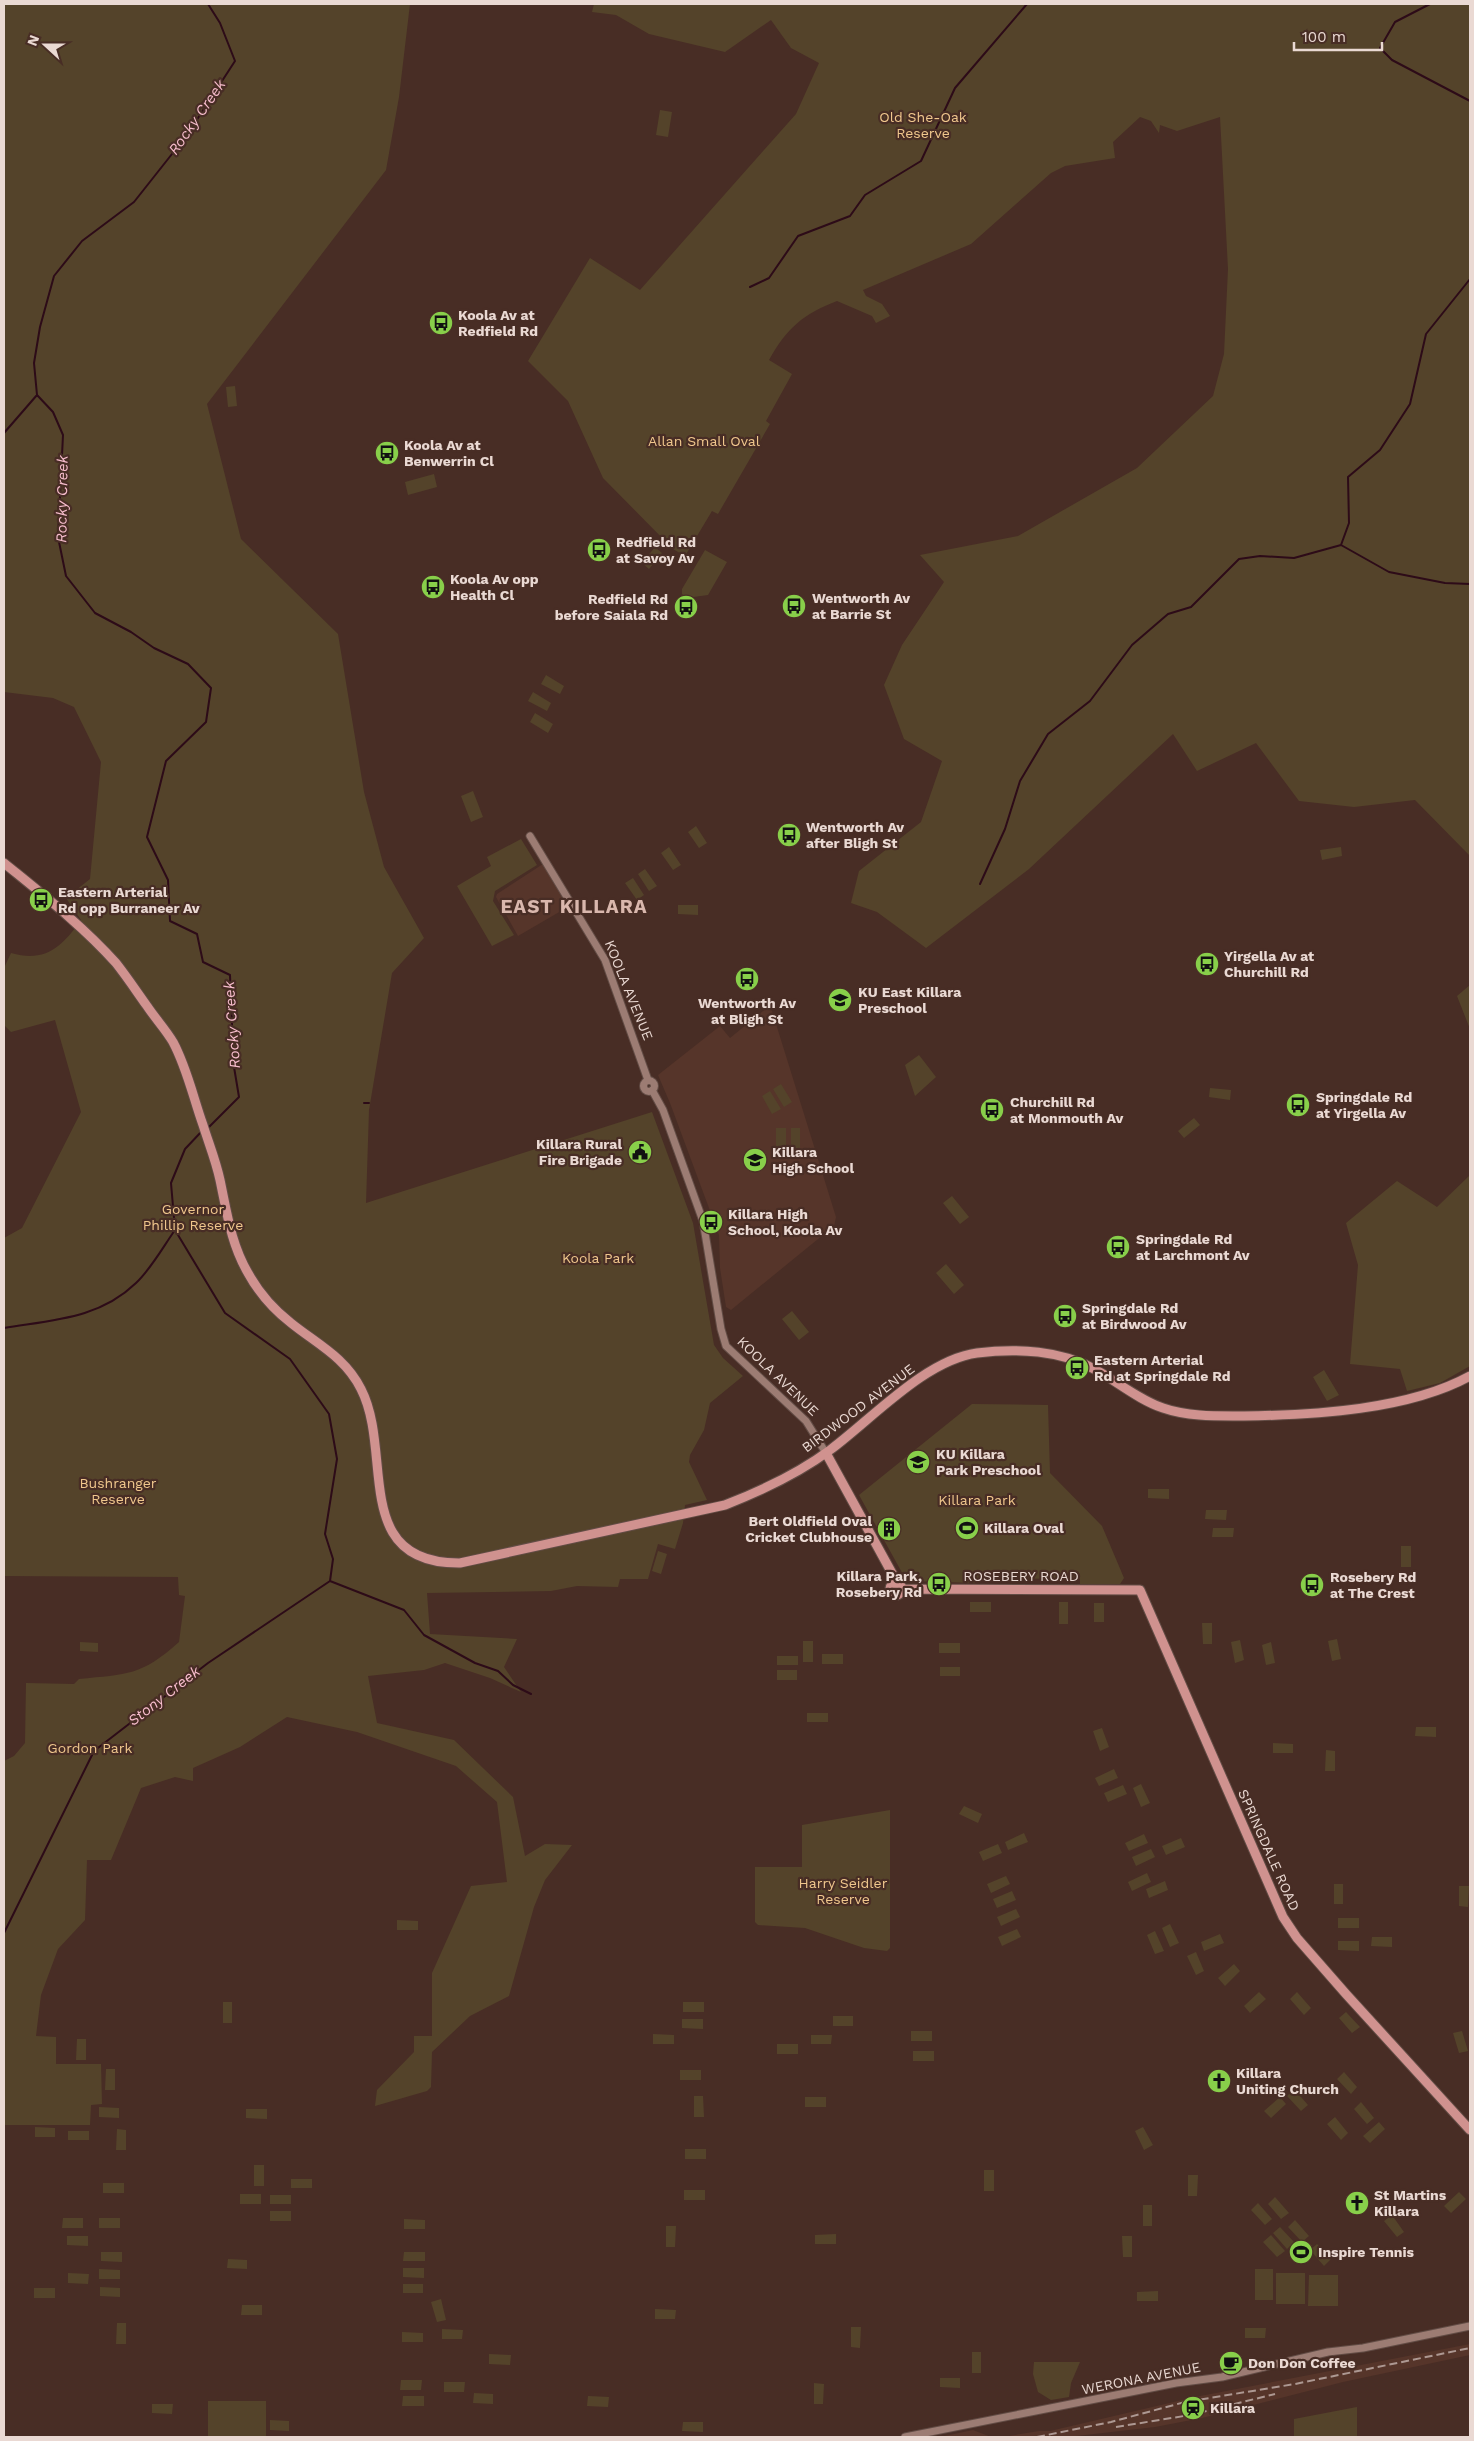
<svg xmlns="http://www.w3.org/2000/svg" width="1474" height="2441" viewBox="0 0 1474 2441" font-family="'Work Sans',sans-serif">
<rect width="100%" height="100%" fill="#482d25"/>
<path fill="#56352a" d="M543,864l21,33v8l-3,6 -43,25 -22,-39 1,-3z
M768,1007l4,4 64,206 -2,9 -103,84 -5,-3 -6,-39 -1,-33 -49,-132 -12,-28 62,-49 10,12z
M1470,2344v11l-127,27 -141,36 -47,9 -87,10h-65l36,-6h11l145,-34z
M973,2430l18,7h-51z"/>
<path fill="#54432a" d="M4,4h406l-11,93 -13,73 -179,234 34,135 97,95 26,158 20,75 40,71 -32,35 -23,137 -3,93 286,-91 41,111 21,122 9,13 20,18 -33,27 -6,27 -14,25 -1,7 18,38 -22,5 -2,18 -8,26 -17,-5 -10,35h-28l-2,8 -41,-1 -26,5 -124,2 3,41 87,5 -13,28 17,25 -31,-14 -45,-15 -21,7 -56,6 9,47 77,17 59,57 12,59 20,-12 27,1 -27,35 -11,27 -25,89 -39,20 -38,36 -1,35 -4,4 -52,15 2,-16 37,-38v-16h18v-63l39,-87 36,-4 -10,-80 -41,-36 -99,-34 -70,-15 -47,30 -47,21v13l-18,-4 -34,11 -30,72h-24l-2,60 -27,29 -17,46 -5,41 20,1v27h45l1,40 -11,1 -1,20h-86v-364l10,-5 11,-13 1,-60 48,1 5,-5c49,-5 62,-3 100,-37l6,-46 -6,-1 -1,-18 -174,-1v-338l18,-10 59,-116 -26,-92 -44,12 -7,-7v-57l7,-15c34,10 51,-6 70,-33l-15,-22 24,-19 11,-117 -27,-55 -21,-9 -49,-6z
M594,4h876v852l-55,-56 -61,7 -55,-6 -43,-58 -59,28 -24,-37 -144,135 -103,79 -49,-36 -26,-9 8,-32 62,-49 21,-61 -38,-22 -20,-54 18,-40 42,-63 -24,-27 98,-19 119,-68 76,-72 11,-42 4,-85 -8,-152 -43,14 -17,-6 -1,8 -8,-12 -11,-4 -27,25 2,16 -50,8 -14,7 -80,71 -108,46 3,6 16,8 8,12 -14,7 -4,-7 -35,-15c-34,13 -50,27 -68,59l23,14 -26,47 4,3 -52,90 -6,-3 -27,45 -12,-7 -70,-71 -35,-77 -40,-40 62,-103 50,32 156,-176 23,-51 -28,-15 -20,-28 -46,32 -76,-18 -33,-19 -24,-3z
M660,110l12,2 -4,25 -12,-2z
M235,386l2,20 -9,1 -2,-20z
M434,474l3,13 -29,8 -3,-13z
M655,547l7,6 -13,16 -7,-6z
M705,550l22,12 -19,33 -22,3 -4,-4v-5z
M546,675l18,11 -4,8 -19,-10z
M533,692l18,11 -4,8 -19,-10z
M535,713l18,11 -5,9 -18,-11z
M473,791l10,26 -12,5 -10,-26z
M696,826l11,17 -8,5 -11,-16z
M521,839l16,26 -42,26 -2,10 21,34 -22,11 -35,-60 34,-20 -4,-9z
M669,847l12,18 -8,5 -12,-17z
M1341,847l1,9 -20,4 -2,-10z
M645,869l12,17 -8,5 -11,-17z
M633,878l11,17 -7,5 -12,-17z
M678,905h20v10l-20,-1z
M1470,985v44l-13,-33z
M919,1055l17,22 -21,19 -10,-31z
M781,1084l11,18 -8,5 -11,-18z
M1210,1088l21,2 -1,10 -21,-3z
M770,1091l11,18 -9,5 -10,-18z
M1194,1118l6,7 -16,13 -6,-7z
M776,1128h10v21h-10z
M791,1128h9v21h-9z
M1470,1175v191l-30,17 -33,8 -7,-22 -50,-5 8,-99 -12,-42 51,-42 40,26z
M952,1196l17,21 -9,7 -17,-21z
M946,1264l18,21 -10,9 -18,-21z
M792,1311l17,21 -10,8 -17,-21z
M1324,1370l15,25 -12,6 -14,-24z
M972,1404l76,1 2,68 52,53 22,52 -4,6h-40v-5l-104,-1 -1,5 -65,-2 -5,-3 -46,-83z
M1148,1489h21v10l-21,-1z
M1206,1510h21l-1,10 -21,-1z
M1213,1528h21l-1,9h-21z
M1401,1546h10v21h-10z
M658,1551l9,3 -6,20 -9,-3z
M970,1602h21v10h-21z
M1059,1602h9v22h-9z
M1094,1603h10v19h-10z
M1202,1623h10v21h-9z
M1337,1639l4,20 -9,2 -4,-20z
M1240,1640l4,20 -9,3 -4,-21z
M803,1641h10v21h-10z
M80,1642l18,1v9l-18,-1z
M1271,1642l4,21 -9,2 -4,-20z
M939,1643h21v10h-21z
M822,1654h21v10h-21z
M777,1656h21v9h-21z
M940,1667h20v9h-20z
M777,1670h20v10h-20z
M807,1713h21v9h-21z
M1416,1727h20v10l-21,-1z
M1102,1728l7,19 -9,4 -7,-20z
M1273,1743l20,1v9h-20z
M1326,1750l9,1v20h-10z
M1114,1769l4,9 -19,8 -4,-8z
M1141,1784l9,19 -9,4 -8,-19z
M1123,1785l4,9 -19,8 -4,-9z
M964,1806l18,8 -4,9 -19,-9z
M890,1810v138l-3,3 -23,-3 -59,-20 -47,-3 -3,-3v-55h47v-42z
M1024,1833l4,9 -20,8 -3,-8z
M1144,1834l4,9 -19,8 -4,-8z
M1181,1838l4,9 -19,8 -4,-9z
M998,1844l4,9 -19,8 -4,-9z
M1151,1849l4,8 -19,9 -4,-9z
M1147,1873l4,9 -19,9 -4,-9z
M1006,1876l4,8 -19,9 -4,-9z
M1165,1881l3,9 -19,8 -3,-9z
M1334,1884h9v20h-9z
M1459,1886h10l-1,21 -9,-1z
M1012,1891l4,9 -19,8 -4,-9z
M1016,1909l4,8 -19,9 -4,-9z
M1338,1918h21v10h-21z
M397,1920l21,1v9h-21z
M1170,1924l9,19 -9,4 -8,-19z
M1017,1929l4,8 -19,9 -4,-9z
M1155,1931l9,20 -9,3 -8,-19z
M1220,1934l4,9 -20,8 -3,-9z
M1372,1937h20v10l-21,-1z
M1338,1941h21v10l-21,-1z
M1196,1952l8,19 -8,4 -9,-19z
M1234,1964l6,7 -15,15 -7,-8z
M1259,1992l7,7 -16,14 -6,-7z
M1297,1992l14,16 -7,7 -14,-16z
M223,2002h9v21h-9z
M683,2002h21v10h-21z
M1346,2012l14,15 -8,6 -13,-15z
M833,2016h20v10h-20z
M682,2019h21v10l-21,-1z
M911,2031h21v10h-21z
M1462,2031l6,20 -9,2 -6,-20z
M653,2034l21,1v9h-21z
M811,2035h21l-1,9h-20z
M77,2039h9v21h-10z
M777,2044h21v10h-21z
M913,2051h21v10h-21z
M106,2069h9v21h-10z
M680,2070h21v10h-21z
M1344,2072l13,15 -6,7 -14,-15z
M1294,2089l14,16 -7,6 -14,-15z
M694,2096h9l1,21h-10z
M805,2097h21v10h-21z
M1280,2097l6,7 -15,14 -7,-7z
M1361,2102l13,16 -7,6 -13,-15z
M99,2107l20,1v10l-20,-1z
M246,2109h21v10l-21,-1z
M1335,2117l13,16 -7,7 -14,-16z
M1379,2122l6,7 -15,14 -7,-7z
M35,2127l20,1v9h-20z
M1143,2127l10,18 -9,5 -9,-19z
M117,2129l9,1v20h-10z
M68,2131h21v9h-21z
M685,2149h21v10h-21z
M254,2165h10v21h-10z
M984,2170h10v21h-10z
M1188,2175h10l-1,21h-9z
M291,2179h21v9h-21z
M103,2183h21v10h-21z
M684,2190h21v10h-21z
M1459,2192l7,7 -15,14 -7,-7z
M240,2194h21v10h-21z
M270,2195h21v9h-21z
M1275,2197l14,16 -8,6 -13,-15z
M1258,2203l14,16 -7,6 -14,-15z
M1143,2205h9v21h-9z
M270,2211h21v10h-21z
M1392,2215l12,17 -7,5 -13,-16z
M63,2218h20v10h-21z
M99,2218h21v10h-21z
M404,2219l21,1v9h-21z
M1295,2220l14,16 -7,6 -14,-15z
M666,2226h10l-1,21h-9z
M1280,2227l14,15 -7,7 -14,-16z
M836,2234v10h-21v-9z
M1271,2235l14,16 -8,6 -14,-15z
M67,2236h21v10l-21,-1z
M1122,2236h10v21h-9z
M1317,2244l14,15 -7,7 -14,-16z
M101,2252h21v10l-21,-1z
M404,2252h21v9h-22z
M228,2259l19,1v9l-20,-1z
M403,2268h21v10l-21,-1z
M99,2269l21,1v9h-21z
M1255,2269h18v31h-18z
M68,2273l21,1 -1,10 -20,-1z
M1276,2273h29v31h-29z
M1309,2275h29v31h-30z
M403,2284h20v9h-20z
M100,2287l20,1v9l-20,-1z
M34,2288h21v10h-21z
M1158,2291v10h-21v-9z
M441,2299l5,21 -9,2 -6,-20z
M242,2305h20v10h-21z
M655,2309l21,1 -1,9h-20z
M117,2323h9v21h-10z
M851,2327h10l-1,21 -9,-1z
M1245,2328h21l-1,10h-20z
M442,2329l21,1 -1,9h-20z
M402,2332l21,1v9h-21z
M972,2352h9v21h-9z
M489,2354l22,1 -1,10 -21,-1z
M1034,2362h46l-9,21 -2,14 -18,3 -13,-8 -5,-18z
M940,2378h20v10l-20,-1z
M401,2380h21l-1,10h-21z
M444,2382h21l-1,10h-20z
M814,2383l10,1 -1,20h-9z
M474,2393l19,1v10l-20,-1z
M403,2396h21v10h-22z
M588,2396l21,1 -1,10 -21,-1z
M208,2401h58v36h-58z
M152,2404h21l-1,10 -20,-1z
M1357,2407v30h-63v-18z
M270,2420l19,1v10l-19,-1z
M683,2422h20v10l-21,-1z"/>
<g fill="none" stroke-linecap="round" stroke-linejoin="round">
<path stroke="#2d0b18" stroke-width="2" d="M208,4l12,19 15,38 -48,74 -53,67 -52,39 -28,35 -14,51 -6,36 3,32 16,17 10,23 -5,102 8,39 29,37 36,19 23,16 34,16 23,24 -5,34 -40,39 -19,76 21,43 2,41 27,13 6,28 27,13 3,74
M1430,4l-35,18 -15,26 12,12 78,41
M1470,279l-44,55 -16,70 -30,46 -32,27 1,46 -8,22 48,27 56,11 25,1
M750,287l19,-9 29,-42 52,-20 15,-21 56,-34 34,-73 72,-84
M4,433l33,-38
M980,884l25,-55 15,-48 28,-47 42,-33 42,-56 36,-31 23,-7 48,-48 21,-3 34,2 47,-13
M364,1103h5
M208,1128l31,-31 -6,-36
M202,1131l-17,18 -14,34 4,47 50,83 65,46 39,55 8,45 -12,75 8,25 -3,22 74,29 20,25 51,28 23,8 15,14 18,9
M4,1328c48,-8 95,-9 132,-45 15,-14 27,-36 39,-53
M4,1933l90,-182 114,-88 122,-82"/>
<g stroke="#624c45" stroke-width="9">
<path id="minor" d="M530,836l75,124 43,120
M643.5 1086a5.5 5.5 0 1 1 11 0a5.5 5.5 0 1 1-11 0Z
M652,1090l11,20 40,111 18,108 5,17 80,75 20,32
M905,2437l271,-54 46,-6 106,-25 35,-4 107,-22"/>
</g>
<g stroke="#624c45" stroke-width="11">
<path id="major" d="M4,863c38,31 79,63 112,100 11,14 21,29 31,43 8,12 19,24 26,36 14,26 20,55 30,83 6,19 13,36 17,55 7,33 11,64 28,93 11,20 25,36 43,50 26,21 54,34 70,66 33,64 -11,175 99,174l265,-58c36,-14 74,-32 105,-55 42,-31 95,-90 147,-97 39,-5 85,-3 119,17 22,12 43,30 67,38 26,9 54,8 81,8 70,-1 164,-6 226,-40
M826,1453l67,122 3,8
M890 1589a6 6 0 1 1 12 0a6 6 0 1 1-12 0Z
M902,1589l238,1 143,327 14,21 49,56 124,136"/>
</g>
<use href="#minor" stroke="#9c7c73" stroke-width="7"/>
<use href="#major" stroke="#d0928f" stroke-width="9"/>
<path stroke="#ad9892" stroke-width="2" stroke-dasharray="8 4" stroke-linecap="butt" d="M1116,2427l74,-12 85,-21
M1037,2437l74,-15 74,-20 110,-18 175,-36"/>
</g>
<defs>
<g id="bus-disc" transform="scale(1.25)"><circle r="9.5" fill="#88cf4a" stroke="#482d25"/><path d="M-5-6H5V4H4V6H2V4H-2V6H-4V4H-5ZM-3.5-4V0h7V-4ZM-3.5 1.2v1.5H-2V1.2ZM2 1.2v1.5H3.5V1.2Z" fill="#111"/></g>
<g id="school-disc" transform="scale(1.25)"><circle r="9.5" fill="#88cf4a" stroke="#482d25"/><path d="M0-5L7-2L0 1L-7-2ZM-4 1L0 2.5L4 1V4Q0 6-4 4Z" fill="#111"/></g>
<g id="civic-disc" transform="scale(1.25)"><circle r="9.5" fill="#88cf4a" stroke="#482d25"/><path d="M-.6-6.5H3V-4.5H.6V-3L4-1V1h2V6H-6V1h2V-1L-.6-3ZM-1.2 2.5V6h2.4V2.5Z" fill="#111"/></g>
<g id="stadium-disc" transform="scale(1.25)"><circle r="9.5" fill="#88cf4a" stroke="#482d25"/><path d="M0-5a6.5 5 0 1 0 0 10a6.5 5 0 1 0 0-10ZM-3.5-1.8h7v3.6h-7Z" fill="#111"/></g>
<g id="building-disc" transform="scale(1.25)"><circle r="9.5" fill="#88cf4a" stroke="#482d25"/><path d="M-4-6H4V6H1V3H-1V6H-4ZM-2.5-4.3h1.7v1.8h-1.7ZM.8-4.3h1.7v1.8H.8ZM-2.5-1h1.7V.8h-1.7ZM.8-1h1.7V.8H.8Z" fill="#111"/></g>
<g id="church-disc" transform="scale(1.25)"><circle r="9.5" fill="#88cf4a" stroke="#482d25"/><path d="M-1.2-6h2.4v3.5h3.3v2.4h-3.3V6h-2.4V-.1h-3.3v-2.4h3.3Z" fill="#111"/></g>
<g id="cafe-disc" transform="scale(1.25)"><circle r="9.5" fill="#88cf4a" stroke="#482d25"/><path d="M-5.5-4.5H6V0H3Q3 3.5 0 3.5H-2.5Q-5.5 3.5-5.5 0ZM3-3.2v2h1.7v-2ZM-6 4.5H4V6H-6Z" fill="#111"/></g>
<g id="station-disc" transform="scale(1.25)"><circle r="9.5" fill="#88cf4a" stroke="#482d25"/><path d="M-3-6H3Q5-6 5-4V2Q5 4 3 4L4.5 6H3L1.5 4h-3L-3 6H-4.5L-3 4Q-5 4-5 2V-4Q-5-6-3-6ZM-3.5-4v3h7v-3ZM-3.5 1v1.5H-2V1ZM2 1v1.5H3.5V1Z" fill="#111"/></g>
</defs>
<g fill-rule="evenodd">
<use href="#bus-disc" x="441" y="323"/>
<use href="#bus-disc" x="387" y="453"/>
<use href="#bus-disc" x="599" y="550"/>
<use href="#bus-disc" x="433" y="587"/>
<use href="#bus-disc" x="794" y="606"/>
<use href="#bus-disc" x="686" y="607"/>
<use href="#bus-disc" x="789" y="835"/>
<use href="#bus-disc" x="41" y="900"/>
<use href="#bus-disc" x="1207" y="964"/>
<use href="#bus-disc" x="747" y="979"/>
<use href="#school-disc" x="840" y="1000"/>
<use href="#bus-disc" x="1298" y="1105"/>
<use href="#bus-disc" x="992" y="1110"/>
<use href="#civic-disc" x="640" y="1152"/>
<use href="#school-disc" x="755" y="1160"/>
<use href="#bus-disc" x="711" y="1222"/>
<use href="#bus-disc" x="1118" y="1247"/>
<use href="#bus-disc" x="1065" y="1316"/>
<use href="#bus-disc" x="1077" y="1368"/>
<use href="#school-disc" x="918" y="1462"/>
<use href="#stadium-disc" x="967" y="1528"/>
<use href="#building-disc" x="889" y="1529"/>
<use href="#bus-disc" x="939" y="1584"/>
<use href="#bus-disc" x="1312" y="1585"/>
<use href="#church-disc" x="1219" y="2081"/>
<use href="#church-disc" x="1357" y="2203"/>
<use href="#stadium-disc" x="1301" y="2252"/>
<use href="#cafe-disc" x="1231" y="2363"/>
<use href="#station-disc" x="1193" y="2408"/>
</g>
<g text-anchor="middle" stroke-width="4.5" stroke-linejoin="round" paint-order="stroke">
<g font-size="14" fill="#f0c78d" stroke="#482d25">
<text x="923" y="122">Old She-Oak<tspan x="923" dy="16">Reserve</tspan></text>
<text x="704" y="446">Allan Small Oval</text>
<text x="193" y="1214">Governor<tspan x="193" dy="16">Phillip Reserve</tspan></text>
<text x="598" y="1263">Koola Park</text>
<text x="118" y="1488">Bushranger<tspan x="118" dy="16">Reserve</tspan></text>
<text x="977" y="1505">Killara Park</text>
<text x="90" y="1753">Gordon Park</text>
<text x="843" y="1888">Harry Seidler<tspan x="843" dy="16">Reserve</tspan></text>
</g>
<g font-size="14" font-weight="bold" fill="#ead9d3" stroke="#482d25" text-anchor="start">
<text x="458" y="320">Koola Av at<tspan x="458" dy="16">Redfield Rd</tspan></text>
<text x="404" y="450">Koola Av at<tspan x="404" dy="16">Benwerrin Cl</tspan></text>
<text x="616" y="547">Redfield Rd<tspan x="616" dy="16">at Savoy Av</tspan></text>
<text x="450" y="584">Koola Av opp<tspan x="450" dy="16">Health Cl</tspan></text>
<text x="812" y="603">Wentworth Av<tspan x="812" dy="16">at Barrie St</tspan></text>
<text x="668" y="604" text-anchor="end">Redfield Rd<tspan x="668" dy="16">before Saiala Rd</tspan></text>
<text x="806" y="832">Wentworth Av<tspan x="806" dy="16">after Bligh St</tspan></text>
<text x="58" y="897">Eastern Arterial<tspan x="58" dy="16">Rd opp Burraneer Av</tspan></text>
<text x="1224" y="961">Yirgella Av at<tspan x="1224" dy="16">Churchill Rd</tspan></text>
<text x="858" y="997">KU East Killara<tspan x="858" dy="16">Preschool</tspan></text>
<text x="747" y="1008" text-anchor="middle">Wentworth Av<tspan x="747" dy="16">at Bligh St</tspan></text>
<text x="1316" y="1102">Springdale Rd<tspan x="1316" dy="16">at Yirgella Av</tspan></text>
<text x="1010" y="1107">Churchill Rd<tspan x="1010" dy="16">at Monmouth Av</tspan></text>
<text x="622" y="1149" text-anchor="end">Killara Rural<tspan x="622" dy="16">Fire Brigade</tspan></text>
<text x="772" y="1157">Killara<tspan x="772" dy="16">High School</tspan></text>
<text x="728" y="1219">Killara High<tspan x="728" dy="16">School, Koola Av</tspan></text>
<text x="1136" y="1244">Springdale Rd<tspan x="1136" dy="16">at Larchmont Av</tspan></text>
<text x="1082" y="1313">Springdale Rd<tspan x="1082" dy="16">at Birdwood Av</tspan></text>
<text x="1094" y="1365">Eastern Arterial<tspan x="1094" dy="16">Rd at Springdale Rd</tspan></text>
<text x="936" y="1459">KU Killara<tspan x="936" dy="16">Park Preschool</tspan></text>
<text x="872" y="1526" text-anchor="end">Bert Oldfield Oval<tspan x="872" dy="16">Cricket Clubhouse</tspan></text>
<text x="984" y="1533">Killara Oval</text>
<text x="922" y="1581" text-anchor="end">Killara Park,<tspan x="922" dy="16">Rosebery Rd</tspan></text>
<text x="1330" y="1582">Rosebery Rd<tspan x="1330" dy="16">at The Crest</tspan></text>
<text x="1236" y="2078">Killara<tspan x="1236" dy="16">Uniting Church</tspan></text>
<text x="1374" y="2200">St Martins<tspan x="1374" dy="16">Killara</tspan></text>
<text x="1318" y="2257">Inspire Tennis</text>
<text x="1248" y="2368">Don Don Coffee</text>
<text x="1210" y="2413">Killara</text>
</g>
<g font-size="14" fill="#ead9d3" stroke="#482d25">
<text transform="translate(629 990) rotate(68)" y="5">KOOLA AVENUE</text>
<text transform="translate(778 1376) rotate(44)" y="5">KOOLA AVENUE</text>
<text transform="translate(858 1408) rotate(-37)" y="5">BIRDWOOD AVENUE</text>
<text x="1021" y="1581">ROSEBERY ROAD</text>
<text transform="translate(1269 1850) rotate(66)" y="5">SPRINGDALE ROAD</text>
<text transform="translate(1141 2378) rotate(-11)" y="5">WERONA AVENUE</text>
</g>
<g font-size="15" font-style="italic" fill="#f7bdcd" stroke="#482d25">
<text transform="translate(197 117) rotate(-55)" y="5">Rocky Creek</text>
<text transform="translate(62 499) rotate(-89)" y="5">Rocky Creek</text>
<text transform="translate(232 1025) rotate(-94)" y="5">Rocky Creek</text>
<text transform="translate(164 1696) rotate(-38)" y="5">Stony Creek</text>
</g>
<g font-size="19" font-weight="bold" letter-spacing="1" fill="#d9b7ad" stroke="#482d25">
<text x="574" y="913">EAST KILLARA</text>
</g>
</g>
<rect width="1474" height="2441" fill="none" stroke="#ead9d3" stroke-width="10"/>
<g transform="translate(45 45) rotate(291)" stroke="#482d25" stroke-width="4" paint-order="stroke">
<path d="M0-4L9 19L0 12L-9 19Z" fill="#ead9d3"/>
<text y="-8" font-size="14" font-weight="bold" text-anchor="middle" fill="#ead9d3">N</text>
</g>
<path d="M1294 42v8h88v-8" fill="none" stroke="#ead9d3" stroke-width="2.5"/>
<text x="1302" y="42" font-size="15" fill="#ead9d3" stroke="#482d25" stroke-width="4" paint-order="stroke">100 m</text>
</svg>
